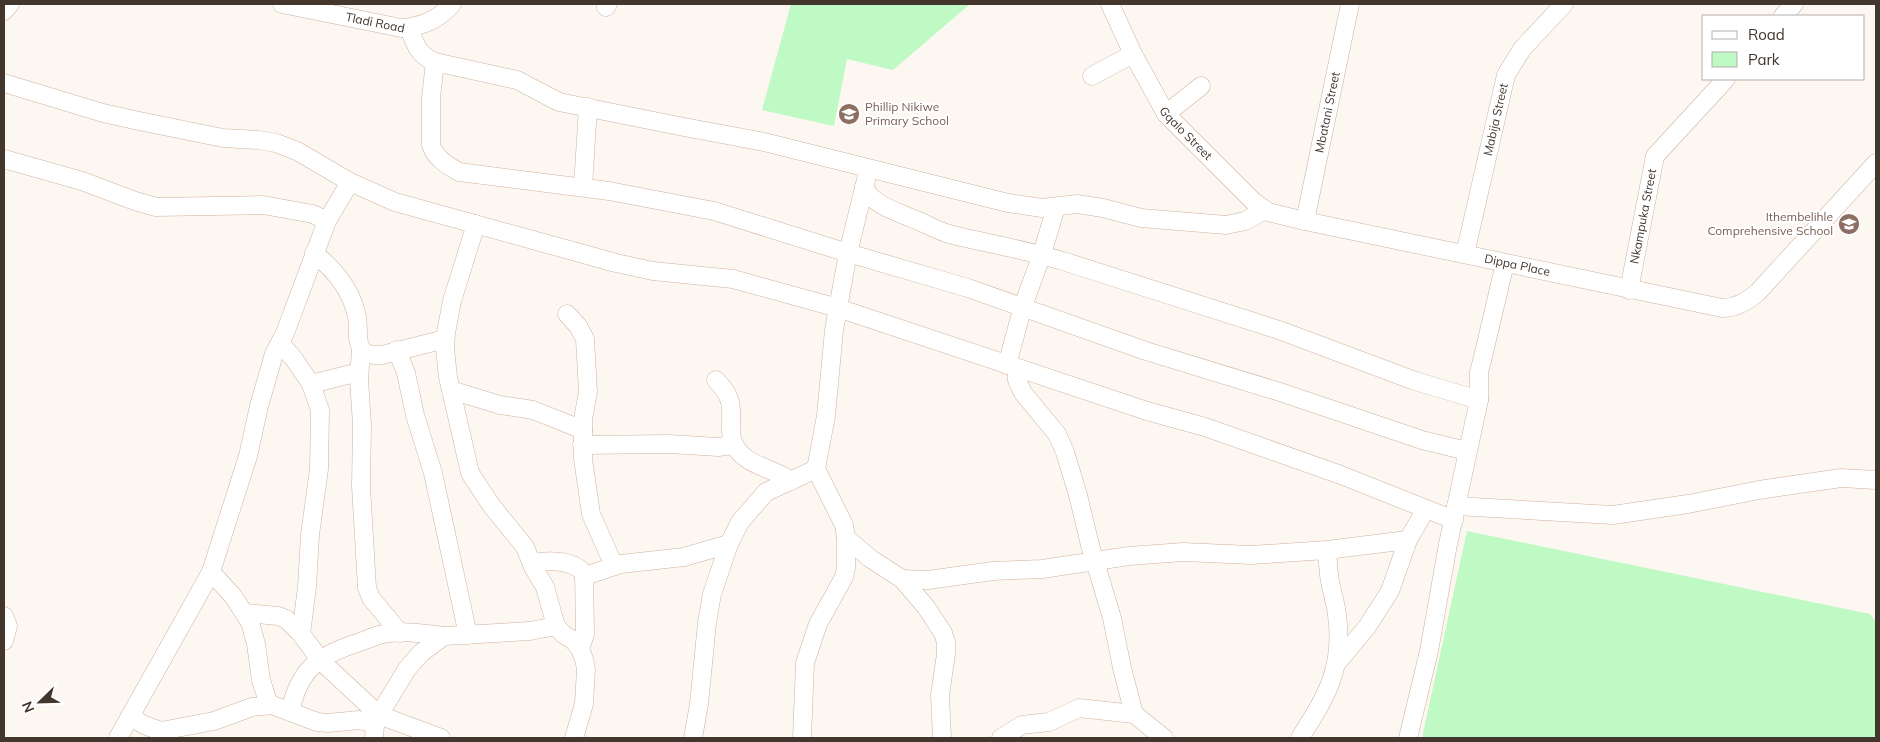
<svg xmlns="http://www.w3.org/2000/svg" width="1880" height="742" viewBox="0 0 1880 742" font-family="Mulish,sans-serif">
<rect width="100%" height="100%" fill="#fdf7f2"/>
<path fill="#bff9c3" d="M791,4h179l-77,66 -46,-11 -13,67 -72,-16z
M1467,531l403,83 6,8v116h-454z"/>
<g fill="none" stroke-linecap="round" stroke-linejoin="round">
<g stroke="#cfb29c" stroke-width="19">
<g id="minor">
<path id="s1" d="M282,4l119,24c20,-1 38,-9 51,-24"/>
<path id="s2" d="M1110,4l23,50 33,60 87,87 15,11 37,9 417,87c14,0 26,-7 36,-16l118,-129"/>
<path d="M606,7l2,-3"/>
<path d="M4,11l6,-7"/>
<path d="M1783,16l11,-12"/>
<path d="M409,28c6,16 9,27 26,34l82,18 42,22 125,25 80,15 244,61 34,5 35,-4 26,4 38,10 85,7 19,-4 20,-11"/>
<path d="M435,62l-4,36v47c5,14 16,20 28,27l150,19 105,20 134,42 120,35 178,63 134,41 142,48 45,11"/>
<path d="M1092,76l41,-22"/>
<path d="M4,83l99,30 36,8 84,17 35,2 18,3 21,8 53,31 45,20 221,61 37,8 80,8 105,29 309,103 58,16 136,48 113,45"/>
<path d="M1166,114l35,-28"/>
<path d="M4,159l78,22 53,20 21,6 107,-2 50,9 14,7"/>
<path d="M583,187l5,-80"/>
<path d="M864,187c9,18 29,23 47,31 12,4 23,11 35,15 12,4 25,6 38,9 28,6 55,12 82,20l213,68 136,51 64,19"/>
<path id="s3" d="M1305,221l45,-217"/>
<path d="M476,224l-24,77 -6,32 -1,16 3,28 22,96 21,32 34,42 8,20 12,20 11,39 7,8 10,6 7,9 4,10 2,10 -2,35 -10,34"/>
<path d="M314,253c21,17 38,37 43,64 2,10 -1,23 4,31 4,8 14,7 21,7l63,-16"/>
<path id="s4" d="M1465,254l41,-179 16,-26 42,-45"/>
<path id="s5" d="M1629,290l26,-134 71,-77"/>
<path d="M567,314l11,12 7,13 3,53 -5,27v40l8,55 23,52"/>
<path d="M280,343l14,16 17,25 9,26 -1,59 -9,66 -3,52 -6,47"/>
<path d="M361,349l-2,31 3,45 -1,61 6,102 4,10 29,35"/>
<path d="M397,350l9,23 9,42 18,58 35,162"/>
<path d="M1007,365l16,-59 19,-52 14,-47"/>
<path d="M1017,368v12l6,13 34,41 8,18 13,43 12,50 22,73 10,50 12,46"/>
<path d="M716,380c5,6 11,11 13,19 6,15 -3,34 7,49 13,19 38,20 55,33"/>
<path d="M311,384l48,-12"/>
<path d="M451,390l49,15 33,5 50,20"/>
<path d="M582,445l87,-1 49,3 16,-2"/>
<path d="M1456,506l157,9 75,-11 71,-14 82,-12 35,2"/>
<path d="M846,538l25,21 31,20 24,28 17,26 3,9v12l-6,41 2,43"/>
<path d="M532,564c15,-5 41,-4 52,9l1,61 -5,15"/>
<path d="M211,572l22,24 17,26 6,22 5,36 8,25"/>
<path d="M585,576l36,-12 63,-7 45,-13"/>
<path d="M902,579l26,1 65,-9 49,-2 87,-13 54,-4 68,3 76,-5 81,-10"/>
<path d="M245,613l33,3 8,3 15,15 21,28 57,53 62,23"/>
<path d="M4,616l4,10 -4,15"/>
<path d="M1337,663l30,-36 23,-36 18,-51 18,-31"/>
<path d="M290,712c9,-42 27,-56 67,-69 7,-2 15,-6 22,-8 21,-5 43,-2 65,1"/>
<path d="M130,716l14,9 17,6 53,-10 38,-14 20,-2 45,17 11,1 31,-3 16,4"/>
<path d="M118,738l93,-166 37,-116 11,-50 15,-52 11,-21 42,-112 23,-39"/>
<path d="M374,738l1,-14 4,-9 28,-46 14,-16 23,-17 86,-5 26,-5"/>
<path d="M693,738l6,-34 8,-81 5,-29 17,-50 11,-22 26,-30 50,-23"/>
<path d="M802,738l3,-75 13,-39 26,-47 2,-9v-30l-2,-13 -28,-56 10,-53 8,-86 14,-77 18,-73"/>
<path d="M1001,738l21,-13 27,-3 30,-14 55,6 30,24"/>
<path d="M1300,738c27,-43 44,-70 37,-123 -1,-11 -5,-22 -7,-34 -2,-10 -2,-21 -3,-31"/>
<path d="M1408,738l21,-87 19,-107 31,-144v-28l3,-11 23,-98"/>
</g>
</g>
<use href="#minor" stroke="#fff" stroke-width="18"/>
</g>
<defs>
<g id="school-disc" transform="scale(1.125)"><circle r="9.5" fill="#8d6e63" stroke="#fff"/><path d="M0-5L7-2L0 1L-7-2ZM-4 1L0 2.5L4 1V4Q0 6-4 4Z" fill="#fff"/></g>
</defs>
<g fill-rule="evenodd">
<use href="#school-disc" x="849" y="114"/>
<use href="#school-disc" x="1849" y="224"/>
</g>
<g text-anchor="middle" stroke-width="4" stroke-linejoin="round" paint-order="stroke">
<g font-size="12" fill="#42362d" stroke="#fff">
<text dy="4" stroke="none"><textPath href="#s1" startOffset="95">Tladi Road</textPath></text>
<text dy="4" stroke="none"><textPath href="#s3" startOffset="111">Mbatani Street</textPath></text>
<text dy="4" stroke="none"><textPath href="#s4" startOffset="138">Mabija Street</textPath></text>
<text dy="4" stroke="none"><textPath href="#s2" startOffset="151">Gqalo Street</textPath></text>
<text dy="4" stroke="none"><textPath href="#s5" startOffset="75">Nkampuka Street</textPath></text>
<text dy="4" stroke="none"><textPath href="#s2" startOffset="520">Dippa Place</textPath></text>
</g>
<g font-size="12" fill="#785e54" stroke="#fff" text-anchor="start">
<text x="865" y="111">Phillip Nikiwe<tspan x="865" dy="14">Primary School</tspan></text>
<text x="1833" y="221" text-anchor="end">Ithembelihle<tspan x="1833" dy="14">Comprehensive School</tspan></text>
</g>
</g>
<rect width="1880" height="742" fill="none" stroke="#42362d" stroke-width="10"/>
<rect x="1702" y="15" width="162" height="65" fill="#ffffff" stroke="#b3afab"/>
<rect x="1712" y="31" width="25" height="8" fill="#ffffff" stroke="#b3afab"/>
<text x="1748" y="40" font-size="15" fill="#42362d">Road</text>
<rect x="1712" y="52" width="25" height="15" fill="#bff9c3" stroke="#b3afab"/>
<text x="1748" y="65" font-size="15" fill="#42362d">Park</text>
<g transform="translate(40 702) rotate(247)" stroke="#ffffff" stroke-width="4" paint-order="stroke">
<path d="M0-4L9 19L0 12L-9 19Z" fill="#42362d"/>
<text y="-8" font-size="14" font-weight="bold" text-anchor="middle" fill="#42362d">N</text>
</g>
</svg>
